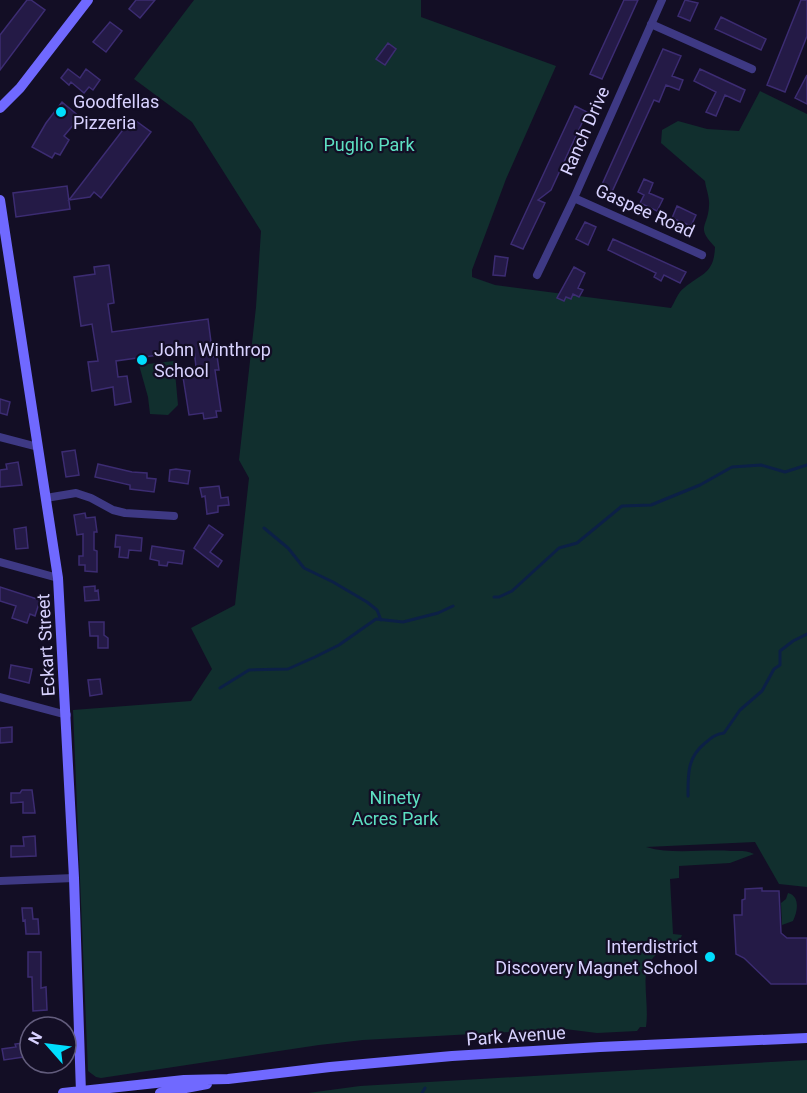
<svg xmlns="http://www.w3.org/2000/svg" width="807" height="1093" viewBox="0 0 807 1093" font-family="Roboto,sans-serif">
<rect width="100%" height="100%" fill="#130e25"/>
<path fill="#112f2e" d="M194,0h227v17l135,49 -50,113 -34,91v7l23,8 176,23c4,-6 7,-16 13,-20 18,-15 30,-14 31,-41 -20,-21 -7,-19 -6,-41 1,-8 -3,-17 -4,-25l-44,-38 1,-13 16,-9 29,8 32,2 21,-40 47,23v773l-28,-3 -24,-42 -109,5c27,8 57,2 85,4 7,0 16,-1 23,3l-24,9 -51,3v12l-9,1 3,55 9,1 -4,10c-48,11 -27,46 -32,82h-6l-3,4 -40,2 -32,-4 -202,11 -44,5 -218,33 -5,-1 -8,-6 -15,-361 118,-9 21,-32 -21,-41 44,-23 14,-127 -10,-18 17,-153 5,-76 -69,-109 -58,-43z
M174,361l4,44 -10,10 -18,-1 -2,-17 -9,-32z
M788,893c12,3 10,18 5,28l-11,4 -1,-22 5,-4z
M807,1060v33h-499l52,-7z"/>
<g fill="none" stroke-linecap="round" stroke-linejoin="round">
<path stroke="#0c2046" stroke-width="3" d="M264,528l24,20 16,20 29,14 34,20 10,8 4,10
M494,597h5l13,-6 47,-43 18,-5 45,-37 29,-1 49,-20 32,-18 29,-2 24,7 22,-7
M220,688l29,-18 39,-1 27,-12 24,-12 37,-26 27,3 35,-9 15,-7
M688,796c0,-20 -1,-38 16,-52 7,-6 11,-10 20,-11l16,-23 22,-19 12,-22 6,-4v-14l13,-10 14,-7
M422,1093l3,-5"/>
</g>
<path fill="#241a46" stroke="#3c2c72" stroke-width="1.5" d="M27,0h4l14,10 -45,60v-35z
M136,0h19l-15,18 -11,-9z
M624,0h14l-36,79 -12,-5z
M685,0l13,3 -8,18 -12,-5z
M801,0h6v36l-22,56 -18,-7z
M721,17l45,22 -5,11 -46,-21z
M110,22l12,9 -16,21 -13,-10z
M388,43l8,6 -11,16 -9,-6z
M663,49l18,7 -9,20 11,4 -4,10 -13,-5 -7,17 -5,-2 -43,94 -11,-5z
M68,69l12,9 6,-9 14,11 -7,10 -4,-3 -5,6 -13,-11 -2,3 -8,-7z
M700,69l45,21 -5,12 -15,-7 -9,21 -10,-4 10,-20 -22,-11z
M807,75v29l-12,-6z
M62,102l18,15 -16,19 5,4 -9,15 -5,-2 -3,5 -20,-11 14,-24z
M575,106l12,6 -36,78 -13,10 7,3 -22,46 -12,-5z
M132,118l19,14 -50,66 -7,-6 -4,5 -21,3z
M644,179l9,4 -4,10 14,6 -6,12 -17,-8 4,-8 -6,-3z
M67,186l3,23 -54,8 -3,-24z
M677,206l19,9 -5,11 -19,-8z
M585,222l11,5 -8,18 -12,-6z
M613,239l73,33 -6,11 -16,-8 -3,6 -7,-4 2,-4 -48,-23z
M495,256l13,2 -3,18 -12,-1z
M109,265l5,38 -6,1 4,28 96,-13 5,38 4,-1 2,14h-4l6,41h-5l1,6 -13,2 -1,-6 -14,2 -6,-38 14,-2 -3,-25 -78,11 2,16 9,-1 4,26 -16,3 -2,-18 -21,4 -4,-29 10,-1 -6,-37 -11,2 -7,-49 21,-3 -1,-7z
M574,267l11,6 -7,15 5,2 -4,7 -6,-3 -2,5 -5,-2 -2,4 -7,-3z
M0,399l10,3 -3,13 -7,-2z
M75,450l4,25 -13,2 -4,-25z
M18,462l4,23 -22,2v-17l7,-1 -1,-5z
M98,464l34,8 15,1v5l9,1 -2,13 -24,-3v-4l-35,-8z
M176,469l14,2 -2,13 -19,-3 1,-11z
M219,486l2,12 7,-1 1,8 -11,1v6l-11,2 -2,-18 -3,1 -2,-9z
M85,513l1,5 9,-1 2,15h-3v18l3,1v21l-12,-1v-6h-6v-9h4v-22l-6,1 -3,-20z
M209,525l14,10 -13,17 12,9 -4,6 -24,-19z
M26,527l2,21 -12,1 -2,-20z
M116,535l26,3 -1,13 -12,-1 -1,8 -9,-1 1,-10h-5z
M152,546l32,5 -2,13 -14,-2 -1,4 -8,-1v-4l-9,-2z
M95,586v5l3,-1 1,10 -14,1 -1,-14z
M0,587l40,13 -5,16 -5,-2 -3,9 -15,-5 4,-12 -16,-5z
M89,622h15v13l4,3v10h-10v-12h-8z
M11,665l21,4 -3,14 -20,-5z
M100,679l2,15 -12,2 -2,-16z
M12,727v15l-12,1v-15z
M22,790h10l3,23h-12v-11l-12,1v-10h9z
M35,836l1,20 -25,1v-11h13l-1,-9z
M762,888v3h17l2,42 6,5h20v46h-36l-27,-26 -8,-4 -2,-39h8v-15l3,-1v-10z
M22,908h10l1,11h5l1,15h-13l-1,-14 -2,1z
M28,952h13v36l5,-1 1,23 -14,1 -1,-34h-4z
M30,1042v14l-26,4 -2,-11 14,-2 -1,-3z"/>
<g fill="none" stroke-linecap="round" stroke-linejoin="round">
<path stroke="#3e3984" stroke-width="8" d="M651,24l101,45
M574,198l128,57
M537,275l37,-77 88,-198
M0,437l38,10
M46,498l30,-5 15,5 22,12 12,3 49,3
M0,562l58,16
M0,697l67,18
M0,881l74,-3"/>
<path stroke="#7069ff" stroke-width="10" d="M0,108l20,-20 68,-88
M0,200l58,378 16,300 7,215
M63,1093l121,-13 44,-1 102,-12 122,-11 148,-9 207,-9
M160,1093l47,-9"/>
</g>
<g fill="#00defd" stroke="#130e25" stroke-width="2">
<circle cx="61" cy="112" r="6"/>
<circle cx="142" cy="360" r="6"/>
<circle cx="710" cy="957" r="6"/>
</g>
<g text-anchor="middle" stroke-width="4.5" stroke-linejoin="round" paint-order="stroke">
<g font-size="18" fill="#d8d2ff" stroke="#130e25" text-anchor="start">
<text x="73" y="108">Goodfellas<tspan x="73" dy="21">Pizzeria</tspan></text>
<text x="154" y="356">John Winthrop<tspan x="154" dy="21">School</tspan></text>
<text x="698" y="953" text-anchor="end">Interdistrict<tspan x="698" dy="21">Discovery Magnet School</tspan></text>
</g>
<g font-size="18" fill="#d8d2ff" stroke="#130e25">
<text transform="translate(585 131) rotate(-66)" y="6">Ranch Drive</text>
<text transform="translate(645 211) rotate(24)" y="6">Gaspee Road</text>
<text transform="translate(46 645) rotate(-93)" y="6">Eckart Street</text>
<text transform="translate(516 1036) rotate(-4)" y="6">Park Avenue</text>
</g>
<g font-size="18" fill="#5de0c2" stroke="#130e25">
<text x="369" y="151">Puglio Park</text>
<text x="395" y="804">Ninety<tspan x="395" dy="21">Acres Park</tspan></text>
</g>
</g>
<g transform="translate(48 1045) rotate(298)"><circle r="28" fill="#130e25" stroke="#625c7c" stroke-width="1.5"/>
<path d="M0-4.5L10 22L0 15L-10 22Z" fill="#00defd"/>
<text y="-9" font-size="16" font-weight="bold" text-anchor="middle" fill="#d8d2ff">N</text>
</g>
</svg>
